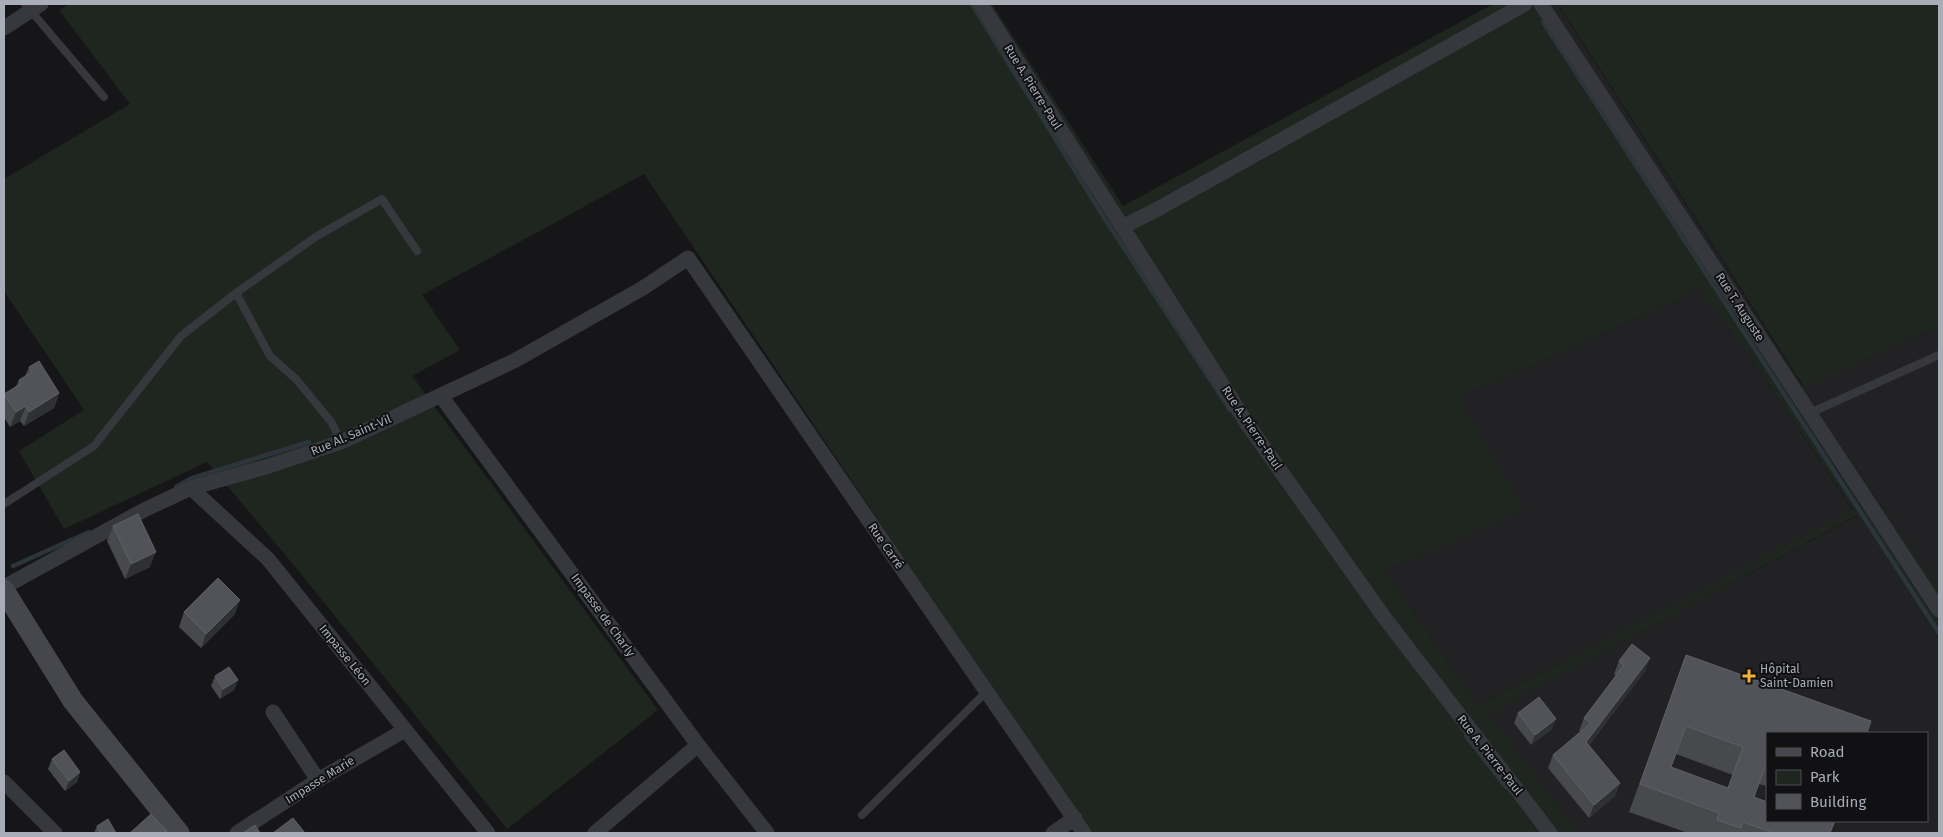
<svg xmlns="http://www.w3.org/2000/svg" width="1943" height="837" viewBox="0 0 1943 837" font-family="'Fira Sans',sans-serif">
<rect width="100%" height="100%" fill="#161618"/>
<path fill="#222225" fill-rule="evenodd" d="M1550,4h16l-6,4 243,379 136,-61v263l-270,-393z
M1697,288l56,73 100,150 -375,195 -93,-135 138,-61 -64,-112 217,-97z
M1859,515l80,124v194h-360l-92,-119zM1767,733h160v88h-160z"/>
<path fill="#1e261f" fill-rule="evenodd" d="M69,4h923l131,202 370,-202h57l119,192 270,393v50l-81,-124 -370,199 91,119h-489l-446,-659 -222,121 38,55 -48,26 246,334 -151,119 -219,-271 -81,-96 -143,67 -45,-78 65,-41 -80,-119v-112l126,-75 -71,-94zM1697,288l56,73 100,149 -375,196 -93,-135 139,-61 -65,-112 217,-97z
M1566,4h373v322l-135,61 -244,-380z"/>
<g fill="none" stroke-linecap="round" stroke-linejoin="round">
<path stroke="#2c353c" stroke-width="4.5" d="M972,4l131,212 127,194
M1543,22l396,611
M176,487l16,-9 117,-36
M13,566l76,-34
M1466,736l40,51"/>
<path stroke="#37383d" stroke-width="8" d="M25,4l79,93
M236,293l34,63 27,24 35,43 9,19
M1810,413l129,-58
M4,504l90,-58 87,-110 55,-43 81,-57 65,-37 35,52
M862,815l125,-124"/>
<path stroke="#37383d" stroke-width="15" d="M981,4l267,421 136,192 166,216
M1541,4l398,606
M4,28l37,-24
M1122,227l34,-17 369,-206
M441,396l257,349 69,88
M191,488l77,71 220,274
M4,587l142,-78 45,-21 78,-22 72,-24 173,-81 129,-73 45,-30 396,575
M273,712l45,68
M4,782l51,51
M237,833l81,-53 87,-50
M595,833l103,-88
M1053,833l22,-15"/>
<path stroke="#45474d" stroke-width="21" d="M4,590l69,111 106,132"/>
</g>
<path fill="#47494d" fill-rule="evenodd" d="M29,367l30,26 -5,15 -30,18 -4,-5 -10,6 -6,-10v-22l12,-9 3,-6 6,-4z
M113,526l37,41 -25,12 -18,-38z
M184,612l51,2 -34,34 -22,-21z
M1686,655l81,78v53l-8,-2 -5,13 76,36h-142l-59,-21zM1676,754l57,21 -5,13 -57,-21z
M1619,661l26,10 -56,74 31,38 -5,13 -26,22 -41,-50 5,-13 28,-23 -2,-1 5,-13 32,-42 -2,-2z
M215,676l23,4 -4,10 -14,9 -9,-13z
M1518,713l34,16 -21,16 -17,-22z
M52,759l28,13 -3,10 -12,9 -17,-22z
M97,826l19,7h-22z"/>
<path fill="#2f3033" d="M59,393l-5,15 -30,18 5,-14z
M26,406l-6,15 -10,6 6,-15z
M156,552l-6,15 -25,12 6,-15z
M240,600l-5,14 -34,34 5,-14z
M1650,658l-5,13 -64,84 5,-13z
M238,680l-4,10 -14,9 3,-10z
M1556,719l-4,10 -21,16 4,-10z
M80,772l-3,10 -12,9 4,-10z
M1620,783l-5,13 -26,22 5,-13z"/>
<path fill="#525359" stroke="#5f6168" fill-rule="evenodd" d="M39,361l20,32 -30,19 -3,-6 -10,6 -12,-18 17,-10 -2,-4 13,-8 -3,-5z
M138,514l18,38 -25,12 -18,-38z
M218,578l22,22 -34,34 -22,-22z
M1632,644l18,14 -64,84 34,41 -26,22 -41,-50 38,-32 -7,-5 40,-53 -5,-4z
M1686,655l185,66 -4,12h-100v29l-13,35 13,5v19h68l-5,12h-56l-31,-11 -2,6 -24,-8 2,-7 -79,-29zM1686,726l57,21 -15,41 -57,-21z
M229,667l9,13 -15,9 -8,-13z
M1539,697l17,22 -21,16 -17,-22z
M64,750l16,22 -11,9 -17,-22z
M151,814l16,17 -3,2h-34z
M293,818l12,15h-32z
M108,819l8,14h-15l-4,-7z
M255,825l5,8h-17z"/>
<path fill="#f2b134" stroke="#111113" stroke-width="2" d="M1746.5 668.5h5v5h5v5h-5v5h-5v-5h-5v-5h5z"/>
<g text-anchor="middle" stroke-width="4" stroke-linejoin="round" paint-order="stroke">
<g font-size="12" fill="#a8adb8" stroke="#111113">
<text transform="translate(1033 87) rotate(58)" y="4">Rue A. Pierre-Paul</text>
<text transform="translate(1740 307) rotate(57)" y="4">Rue T. Auguste</text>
<text transform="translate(1252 428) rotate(56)" y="4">Rue A. Pierre-Paul</text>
<text transform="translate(351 435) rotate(-23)" y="4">Rue Al. Saint-Vil</text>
<text transform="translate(886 546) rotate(55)" y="4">Rue Carré</text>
<text transform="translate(603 615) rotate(54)" y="4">Impasse de Charly</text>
<text transform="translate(345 655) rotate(51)" y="4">Impasse Léon</text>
<text transform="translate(1490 755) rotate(52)" y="4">Rue A. Pierre-Paul</text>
<text transform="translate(320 780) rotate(-32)" y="4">Impasse Marie</text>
</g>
<g font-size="12" fill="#a8adb8" stroke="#111113" text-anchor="start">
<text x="1760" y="673">Hôpital<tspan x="1760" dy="14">Saint-Damien</tspan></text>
</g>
</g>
<rect width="1943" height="837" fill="none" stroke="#a8adb8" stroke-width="10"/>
<rect x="1766" y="732" width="162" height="90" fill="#111113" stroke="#4d4f55"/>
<rect x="1776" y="748" width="25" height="8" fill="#45474d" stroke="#4d4f55"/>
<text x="1810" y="757" font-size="15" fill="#a8adb8">Road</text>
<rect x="1776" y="770" width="25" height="15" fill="#1e261f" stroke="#4d4f55"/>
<text x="1810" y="782" font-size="15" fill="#a8adb8">Park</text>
<rect x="1776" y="794" width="25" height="15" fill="#525359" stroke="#4d4f55"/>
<text x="1810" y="807" font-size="15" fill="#a8adb8">Building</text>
</svg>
